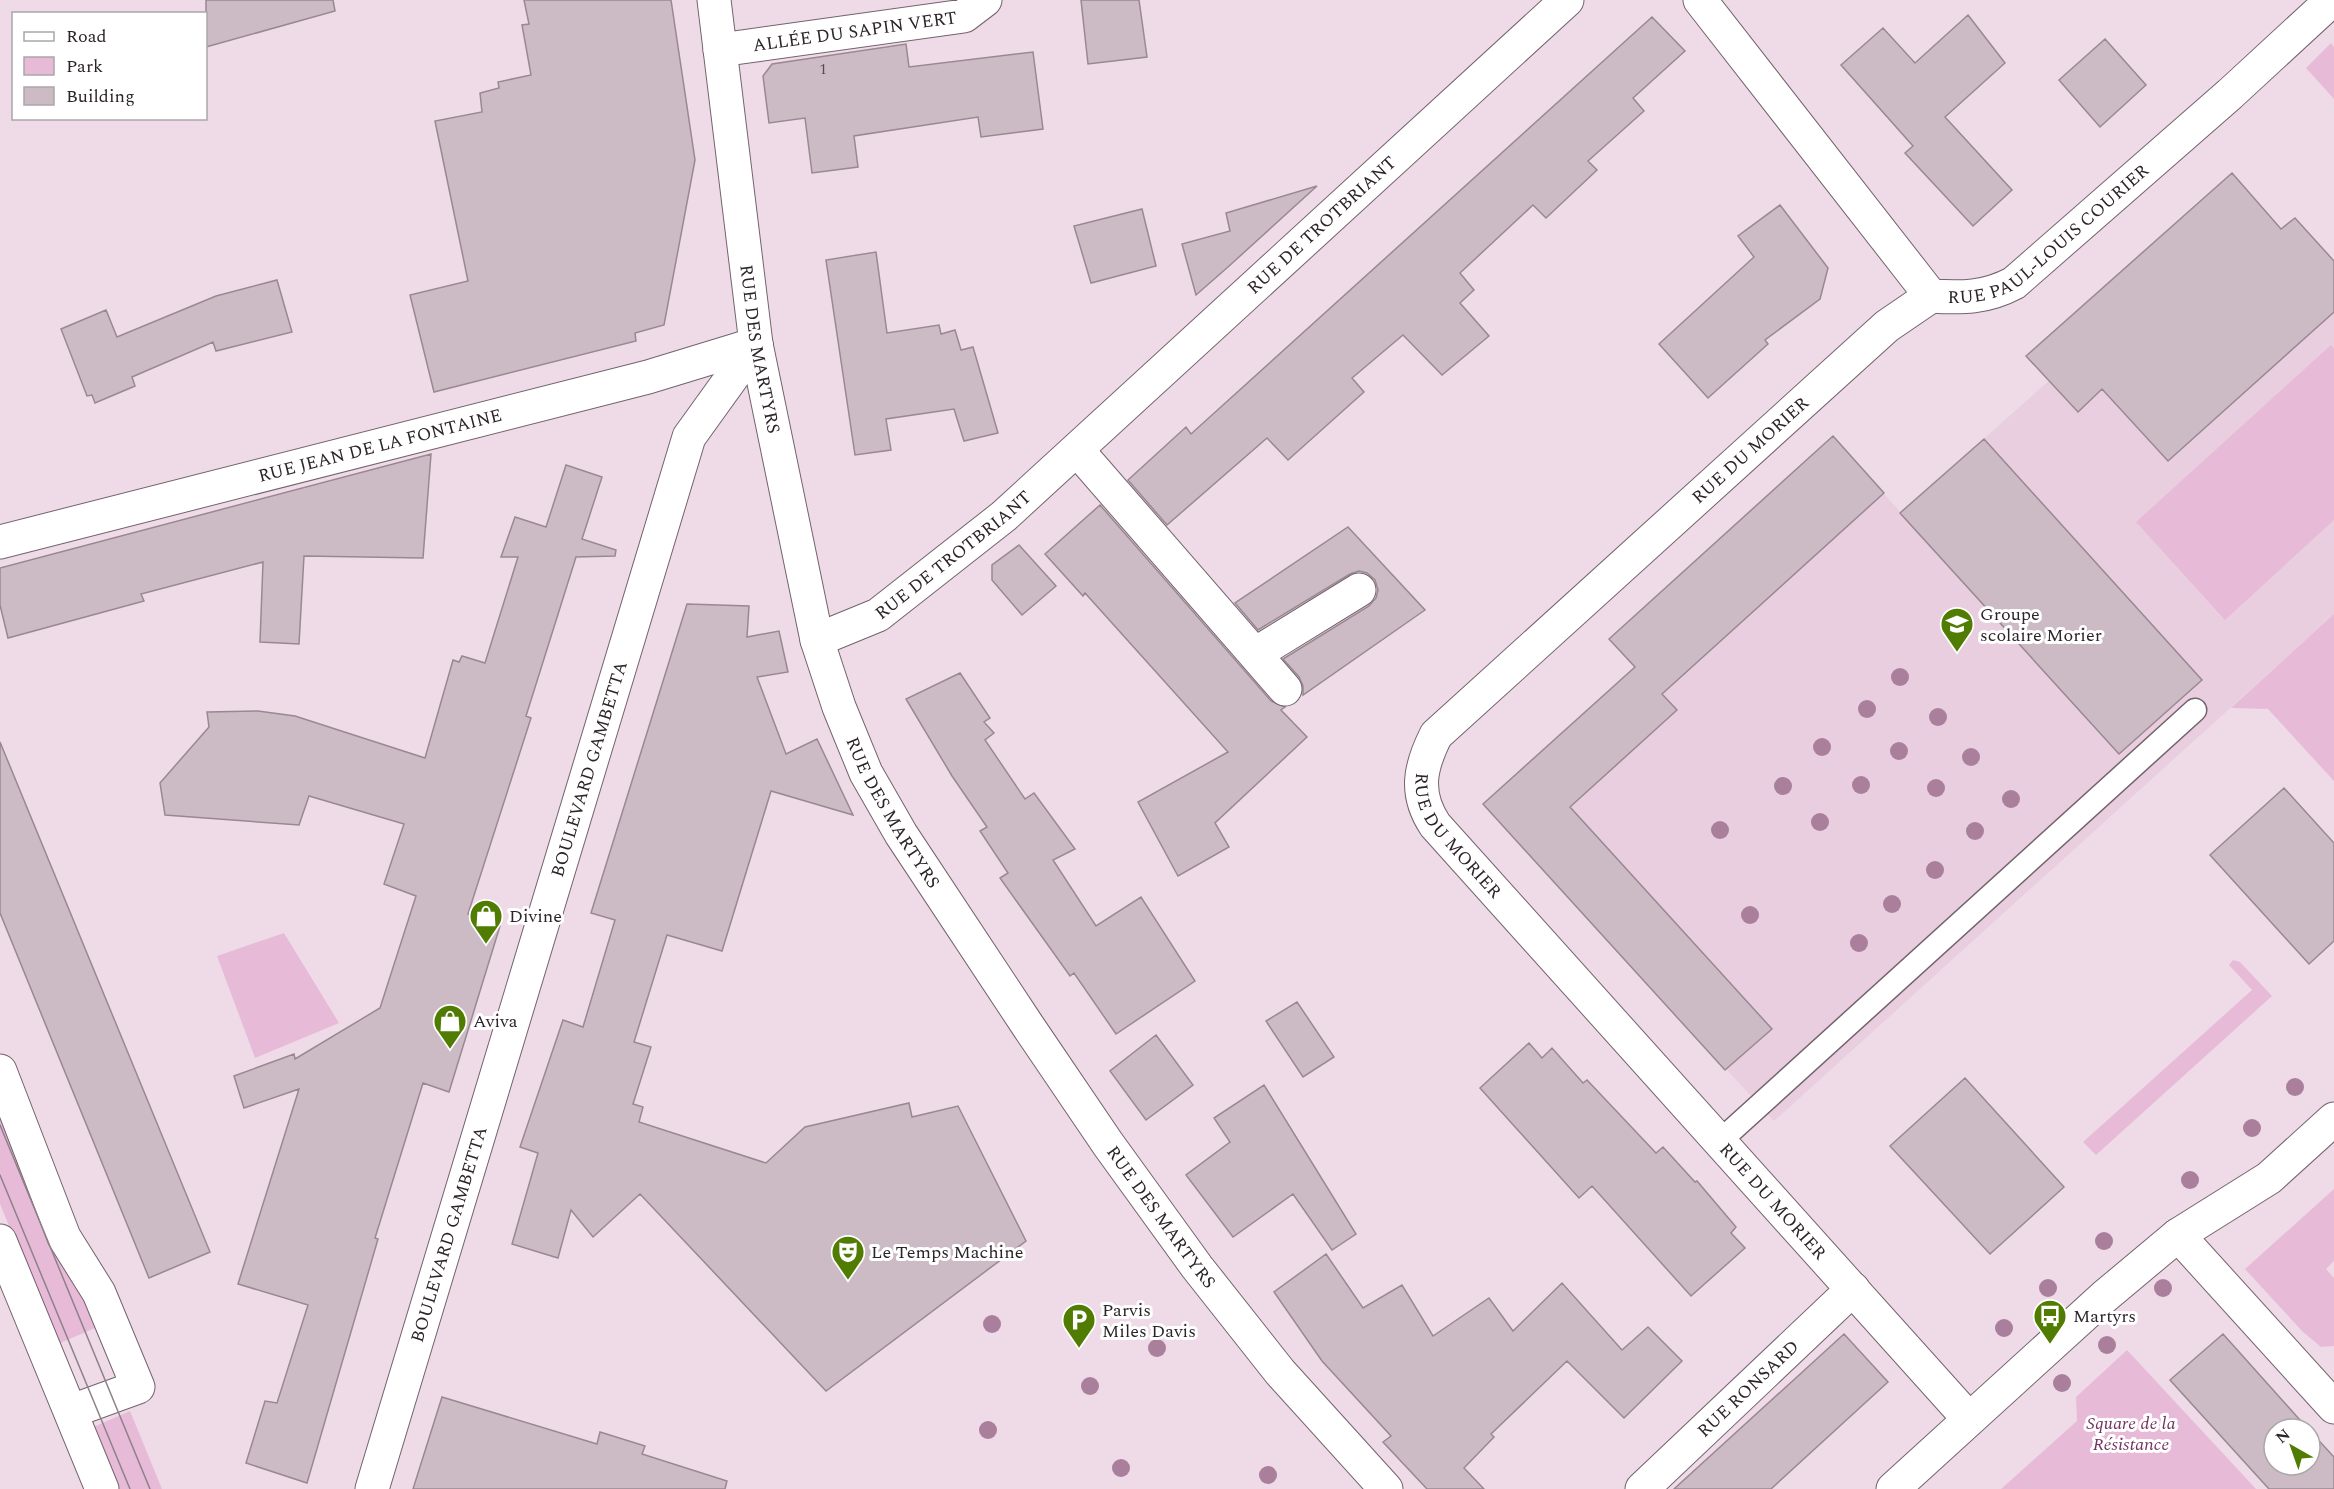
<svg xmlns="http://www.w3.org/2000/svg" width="2334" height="1489" viewBox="0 0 2334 1489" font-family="Spectral,serif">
<rect width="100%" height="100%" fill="#eedbe7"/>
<path fill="#e8cede" d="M2253,198l28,31 14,-11 39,43v353l-560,507 -291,-317 151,-137 -25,-28 224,-203 68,77z"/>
<path fill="#e7bbd7" d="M2331,43l3,4v52l-28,-31z
M2331,345l3,4v171l-109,100 -89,-98z
M2334,614v167l-66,-72 -37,-1z
M284,933l55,90 -84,35 -38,-102z
M2233,960l7,2 32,34 -176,159 -13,-13 169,-152 -23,-25z
M0,1102l102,223 -44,19 -58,-140z
M2334,1189v72l-8,8 8,9v68l-13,1 -19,-16 -57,-62z
M2127,1350l129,139h-255l76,-68 -1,-24z
M130,1411l32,78h-46l-25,-61z"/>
<path fill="#ccbac5" stroke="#998892" stroke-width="1.5" d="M206,0h127l2,11 -129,36z
M524,0h147l24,160 -31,165 -29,8 1,8 -202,51 -24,-97 58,-14 -33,-160 47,-9 -2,-19 19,-5 -1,-6 33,-7 -9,-50 7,-1z
M1081,0h58l8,57 -59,7z
M1968,15l37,48 -60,54 67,73 -39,36 -68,-73 8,-7 -72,-81 42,-37 32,35z
M1652,17l33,34 -52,47 11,13 -56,50 9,9 -51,48 -13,-13 -73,68 14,17 -14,13 29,33 -47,39 -39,-40 -51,43 12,14 -76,68 -21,-22 -100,87 -39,-45 58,-53 5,7z
M2105,39l41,46 -46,42 -41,-47z
M906,44l3,23 124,-15 10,77 -62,8 -3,-20 -124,19 4,31 -46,6 -7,-55 -36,5 -6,-47 9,-12z
M2232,173l49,56 14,-11 39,43v51l-166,149 -66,-72 -24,23 -52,-56z
M1317,186l-89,81 -32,28 -14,-51 48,-13 -4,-18z
M1780,205l48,63 -8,31 -55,41 3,4 -60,54 -49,-54 95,-87 -16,-21z
M1142,209l14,57 -65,17 -17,-57z
M876,252l11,81 52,-8 2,9 14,-4 6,20 12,-3 25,86 -34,8 -10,-32 -68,10 5,31 -36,5 -29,-195z
M277,280l15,52 -76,19 -3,-9 -81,35 3,9 -40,17 -3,-8 -5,1 -26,-67 45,-19 11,27 99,-41z
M1833,436l51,57 -222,201 15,16 -107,97 202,222 -47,41 -242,-266 152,-137 -26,-28z
M1984,439l218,241 -83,74 -219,-241z
M431,454l-8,104 -119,-2 -5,88 -39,-2 3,-80 -122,32 3,7 -136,37 -8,-33v-37z
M566,465l36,12 -20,62 34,11 -1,6 -39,1 -50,159 5,2 -63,196 32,12 -51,166 -26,-9 -48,155 3,1 -71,244 -61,-20 19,-62 12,2 31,-98 -70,-21 61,-195 -55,19 -10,-32 60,-22 1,5 85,-51 36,-112 -32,-12 20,-60 -95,-28 -10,29 -134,-10 -5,-32 49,-56 -2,-15 51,-1 37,5 130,42 28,-98 6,2 3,-6 23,7 33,-106h-17l14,-40 31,10z
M1100,505l171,196 14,6 -4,3 26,27 -92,86 14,24 -51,29 -40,-74 90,-50 -143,-159 -2,3 -38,-42z
M1348,527l77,83 -122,85v-9l-4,-9 -16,-18 86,-53 7,-8 2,-8 -3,-10 -8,-7 -8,-2 -9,3 -92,56 -23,-27z
M1019,545l37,41 -34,29 -30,-35v-15z
M687,604l62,2 -2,31 32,-6 9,41 -31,5 29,77 31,-15 36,76 -82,-24 -49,160 -55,-16 -33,107 17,5 -18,57 10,3 -4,15 127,41 39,-36 104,-24 3,14 46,-11 68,135 -200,150 -186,-197 -47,43 -22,-27 -13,48 -46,-14 26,-91 -18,-6 43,-127 20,7 32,-107 -24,-7z
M960,673l30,45 -6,4 10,11 -9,7 40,59 9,-6 41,56 -22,11 43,66 45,-29 54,84 -79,53 -42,-61 -4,3 -70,-98 8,-5 -28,-42 7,-4 -35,-51 -46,-77z
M0,742l210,510 -61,26 -149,-365z
M2284,788l50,55v98l-25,23 -99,-109z
M1297,1002l37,55 -31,20 -37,-56z
M1156,1035l37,50 -47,35 -36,-49z
M1529,1043l13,15 10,-10 31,35 4,-3 69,73 7,-6 32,35 2,-1 39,46 -5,6 14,15 -54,48 -99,-110 -13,12 -99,-110z
M1965,1078l99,109 -74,67 -100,-108z
M1264,1085l92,149 -24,16 -39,-56 -60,43 -47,-62 44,-33 -16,-24z
M1326,1254l37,54 39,-23 31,51 56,-38 24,33 49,-48 60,67 26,-23 34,34 -58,57 -57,-57 -76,73 3,3 -30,31 20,21h-57l-44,-47 8,-6 -69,-75 -48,-69z
M1844,1334l44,48 -117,107h-97z
M2223,1334l85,95h-34v36h36v-34l24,26v32h-65l-99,-109z
M442,1397l155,47 3,-12 45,14 -3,8 85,27 -2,8h-312z"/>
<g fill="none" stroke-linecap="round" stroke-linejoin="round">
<g stroke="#73636c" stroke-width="25">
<path id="lane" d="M1720,1141l475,-431"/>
</g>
<g stroke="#73636c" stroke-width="35">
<g id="street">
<path id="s1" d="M1700,0l231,296c31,2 55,2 83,-13l216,-189 102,-94"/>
<path id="s2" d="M720,50l244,-34 21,-16"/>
<path id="s3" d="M1931,296l-44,30 -451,409c-16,32 -22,58 -1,90l534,594"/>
<path d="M1078,451l207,238"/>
<path id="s4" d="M0,542l648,-165 108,-33"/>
<path id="s5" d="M817,640l61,-25 126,-99 563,-516"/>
<path d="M1255,654l104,-64"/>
<path d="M0,1071l64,166 35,56 39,94 -66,24"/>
<path d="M2178,1235l156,172"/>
<path id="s6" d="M372,1489l317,-1052 67,-93"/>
<path id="s7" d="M1642,1489l211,-200"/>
<path d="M1893,1489l212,-193 73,-61 91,-57 65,-59"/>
</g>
</g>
<g stroke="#73636c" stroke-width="35">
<g id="secondary">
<path id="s8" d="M714,0l42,344 61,296 22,67 27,66 35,61 127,192 80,118 89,123 83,105 106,117"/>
<path d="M0,1241l102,248"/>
</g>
</g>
<use href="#lane" stroke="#fff" stroke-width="22"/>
<use href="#street" stroke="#fff" stroke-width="33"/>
<use href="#secondary" stroke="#fff" stroke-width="33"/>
<path stroke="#8e8189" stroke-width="1.5" d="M0,1125l150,364
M0,1175l130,314"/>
</g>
<g fill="#aa7f9c">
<circle cx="1900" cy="677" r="9"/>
<circle cx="1867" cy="709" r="9"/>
<circle cx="1938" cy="717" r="9"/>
<circle cx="1822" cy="747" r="9"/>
<circle cx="1899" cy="751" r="9"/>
<circle cx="1971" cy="757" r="9"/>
<circle cx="1861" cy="785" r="9"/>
<circle cx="1783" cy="786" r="9"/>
<circle cx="1936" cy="788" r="9"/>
<circle cx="2011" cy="799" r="9"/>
<circle cx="1820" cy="822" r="9"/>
<circle cx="1720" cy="830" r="9"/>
<circle cx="1975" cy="831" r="9"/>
<circle cx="1935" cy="870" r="9"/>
<circle cx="1892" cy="904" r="9"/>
<circle cx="1750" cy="915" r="9"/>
<circle cx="1859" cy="943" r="9"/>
<circle cx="2295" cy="1087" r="9"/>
<circle cx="2252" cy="1128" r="9"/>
<circle cx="2190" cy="1180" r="9"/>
<circle cx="2104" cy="1241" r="9"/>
<circle cx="2048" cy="1288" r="9"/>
<circle cx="2163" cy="1288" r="9"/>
<circle cx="992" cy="1324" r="9"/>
<circle cx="2004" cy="1328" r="9"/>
<circle cx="2107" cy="1345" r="9"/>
<circle cx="1157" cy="1348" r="9"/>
<circle cx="2062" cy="1383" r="9"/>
<circle cx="1090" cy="1386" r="9"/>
<circle cx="988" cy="1430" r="9"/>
<circle cx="1121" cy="1468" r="9"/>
<circle cx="1268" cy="1475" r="9"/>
</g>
<defs>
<g id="school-pin" transform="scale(1.725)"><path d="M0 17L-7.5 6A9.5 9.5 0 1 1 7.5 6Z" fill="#4f7c01" stroke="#fff"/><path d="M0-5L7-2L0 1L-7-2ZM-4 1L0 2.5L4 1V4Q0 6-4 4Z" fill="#fff"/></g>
<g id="shop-pin" transform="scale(1.725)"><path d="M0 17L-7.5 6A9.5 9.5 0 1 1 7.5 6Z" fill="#4f7c01" stroke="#fff"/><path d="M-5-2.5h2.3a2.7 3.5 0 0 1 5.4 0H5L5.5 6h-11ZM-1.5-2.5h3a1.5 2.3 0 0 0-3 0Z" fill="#fff"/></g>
<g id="theatre-pin" transform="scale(1.725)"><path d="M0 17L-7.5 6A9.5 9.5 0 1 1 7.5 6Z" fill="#4f7c01" stroke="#fff"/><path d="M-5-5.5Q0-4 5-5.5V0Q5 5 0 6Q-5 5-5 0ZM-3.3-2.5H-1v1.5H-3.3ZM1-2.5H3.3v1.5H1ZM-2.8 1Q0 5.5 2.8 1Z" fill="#fff"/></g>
<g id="bus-pin" transform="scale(1.725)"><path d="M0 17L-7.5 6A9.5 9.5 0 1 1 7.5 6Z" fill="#4f7c01" stroke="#fff"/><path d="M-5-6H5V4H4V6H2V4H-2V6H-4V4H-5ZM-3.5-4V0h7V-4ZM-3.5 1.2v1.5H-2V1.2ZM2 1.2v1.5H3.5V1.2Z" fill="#fff"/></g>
<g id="parking-pin" transform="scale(1.725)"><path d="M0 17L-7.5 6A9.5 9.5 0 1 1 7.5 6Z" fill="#4f7c01" stroke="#fff"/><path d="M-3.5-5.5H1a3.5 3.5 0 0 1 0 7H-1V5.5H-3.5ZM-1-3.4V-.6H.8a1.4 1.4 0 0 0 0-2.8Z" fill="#fff"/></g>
</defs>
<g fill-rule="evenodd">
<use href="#school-pin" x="1957" y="624"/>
<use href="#shop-pin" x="486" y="916"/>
<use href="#shop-pin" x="450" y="1021"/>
<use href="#theatre-pin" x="848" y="1252"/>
<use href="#bus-pin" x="2050" y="1316"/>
<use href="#parking-pin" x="1079" y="1320"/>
</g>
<g text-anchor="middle" stroke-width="6" stroke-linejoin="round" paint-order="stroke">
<g font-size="15" fill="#534a4f">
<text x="823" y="74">1</text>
</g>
<g font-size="18" fill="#2b2428" stroke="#fff">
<text dy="6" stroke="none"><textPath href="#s2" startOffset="136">ALLÉE DU SAPIN VERT</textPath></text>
<text dy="6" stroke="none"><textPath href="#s5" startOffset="657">RUE DE TROTBRIANT</textPath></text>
<text dy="6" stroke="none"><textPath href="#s1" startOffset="514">RUE PAUL-LOUIS COURIER</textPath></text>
<text dy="6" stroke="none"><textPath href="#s8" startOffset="352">RUE DES MARTYRS</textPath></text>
<text dy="6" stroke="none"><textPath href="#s4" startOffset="392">RUE JEAN DE LA FONTAINE</textPath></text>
<text transform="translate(1750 450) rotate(-42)" y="6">RUE DU MORIER</text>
<text dy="6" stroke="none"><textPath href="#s5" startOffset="162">RUE DE TROTBRIANT</textPath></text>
<text dy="6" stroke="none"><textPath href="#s6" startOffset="752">BOULEVARD GAMBETTA</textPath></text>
<text dy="6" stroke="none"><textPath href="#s8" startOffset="838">RUE DES MARTYRS</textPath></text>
<text dy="6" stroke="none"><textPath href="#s3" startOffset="777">RUE DU MORIER</textPath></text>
<text dy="6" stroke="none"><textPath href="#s3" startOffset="1263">RUE DU MORIER</textPath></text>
<text dy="6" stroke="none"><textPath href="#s8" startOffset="1324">RUE DES MARTYRS</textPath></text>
<text dy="6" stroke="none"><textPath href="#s6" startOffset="266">BOULEVARD GAMBETTA</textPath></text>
<text dy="6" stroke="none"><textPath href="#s7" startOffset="146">RUE RONSARD</textPath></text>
</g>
<g font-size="18" fill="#2b2428" stroke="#fff" text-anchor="start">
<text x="1980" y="620">Groupe<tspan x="1980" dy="21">scolaire Morier</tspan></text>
<text x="509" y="922">Divine</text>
<text x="473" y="1027">Aviva</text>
<text x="871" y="1258">Le Temps Machine</text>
<text x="1102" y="1316">Parvis<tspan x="1102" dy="21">Miles Davis</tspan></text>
<text x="2073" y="1322">Martyrs</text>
</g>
<g font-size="18" font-style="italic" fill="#72335f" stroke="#fff">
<text x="2131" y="1429">Square de la<tspan x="2131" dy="21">Résistance</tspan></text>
</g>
</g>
<rect x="12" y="12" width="195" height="108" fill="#ffffff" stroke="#aaa7a9" stroke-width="1.5"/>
<rect x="24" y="32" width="30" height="9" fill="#ffffff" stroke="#aaa7a9" stroke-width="1.5"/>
<text x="66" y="42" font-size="18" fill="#2b2428">Road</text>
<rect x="24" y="57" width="30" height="18" fill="#e7bbd7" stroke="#aaa7a9" stroke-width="1.5"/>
<text x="66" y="72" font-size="18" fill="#2b2428">Park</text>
<rect x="24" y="87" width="30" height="18" fill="#ccbac5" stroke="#aaa7a9" stroke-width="1.5"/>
<text x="66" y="102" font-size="18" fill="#2b2428">Building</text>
<g transform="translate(2292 1447) rotate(320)"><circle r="28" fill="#ffffff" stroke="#aaa7a9" stroke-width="1.5"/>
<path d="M0-4.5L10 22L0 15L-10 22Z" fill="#4f7c01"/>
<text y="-9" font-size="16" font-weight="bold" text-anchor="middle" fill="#2b2428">N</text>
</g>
</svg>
